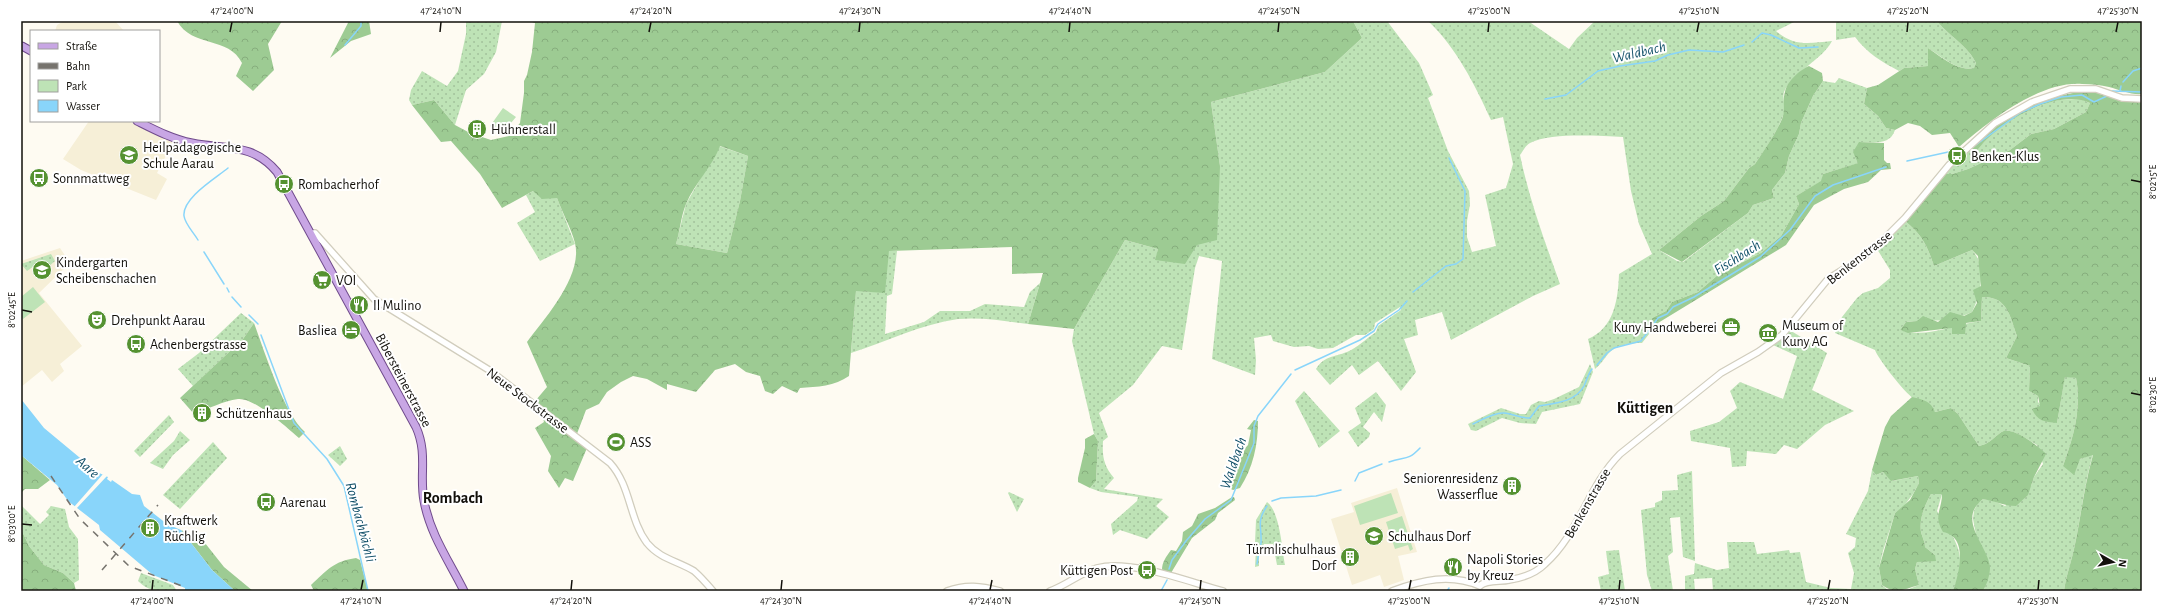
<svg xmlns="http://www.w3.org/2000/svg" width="2163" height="612" viewBox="0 0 2163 612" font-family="'Alegreya Sans',sans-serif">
<defs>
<pattern id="green-dots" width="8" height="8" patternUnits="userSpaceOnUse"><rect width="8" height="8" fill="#bee3b6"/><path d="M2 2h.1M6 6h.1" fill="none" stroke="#a2c29b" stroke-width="1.8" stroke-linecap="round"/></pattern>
<pattern id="forest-crowns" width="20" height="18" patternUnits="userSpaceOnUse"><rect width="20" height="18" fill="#9dcb93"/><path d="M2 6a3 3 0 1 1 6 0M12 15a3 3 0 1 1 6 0" fill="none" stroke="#86ad7d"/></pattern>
</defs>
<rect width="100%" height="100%" fill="#fefbf2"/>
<path fill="#f6efd7" d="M64,21h51l9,10h-69l2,-6z
M89,121h39l45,21 -16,31 10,6 -11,21 -75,-30 -18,-11z
M60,248l10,15 -31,30 43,53 -22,18 4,7 -12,11 -10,-12 -21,17v-126z
M1397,488l20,64 -19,4 6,24 -20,7 -4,-12 -28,10 -21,-66 23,-7 -3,-9z"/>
<path fill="url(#green-dots)" d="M466,21h36l-6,31 -12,22 -18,16 -11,35 -21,-25 -22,5 -3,-5 2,-10 11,-19 25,15 11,-15 8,-37z
M1353,21h34l32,42 14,32 -5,3 20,53 21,40 1,13 -3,17v16l5,15 24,-6 -11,-51 21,-7 7,-24 -10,-47 -12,3c-16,-35 -35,-73 -63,-99h100l41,28 8,-11 18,-17h201l-20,10c19,16 33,12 56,10 -9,18 -40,32 -48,51 -2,6 2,14 0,21 -6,18 -18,35 -29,51l-6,4 -25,33 -23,15 -42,34 18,11 6,1 65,-49 5,-8 21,-7 -2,-8 13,-17 4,-17 10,-22 2,-11 12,-27 10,-15 12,2 4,-5 28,10 -3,16 14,12 8,12 9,2c-5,16 -22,12 -36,12v21l-36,11 -1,7 -26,15 3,8 -18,32 -20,17 -42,21 -21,18 -26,10 -6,9 -14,7 1,11 -11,14c-11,0 -27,2 -34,11 -4,5 -7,10 -13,15l-7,-30c26,-11 30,-39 31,-65l33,-20 -13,-30 -8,-33 -8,-54c-23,-1 -72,-5 -93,6 -5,3 -7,8 -10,12 9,44 25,87 40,129l-27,12 -82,44 -9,-28 -27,8 3,15 -14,4 12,33 -15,19 -23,-30 -19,14 -7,-10 -22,20 -14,-16c8,-13 18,-12 31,-17 10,-4 20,-14 29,-20l2,-6 23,-16 -1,-3 -25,16 -1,6 -9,6h-9l-23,13 -15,1 -9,-3 -15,1 -21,-6 -2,-6 -17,3 2,22 -1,15 -43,-16 10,-98 -23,-5 -4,12 -13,82 -20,-4 -29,39 -34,28 9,24 -5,4c-1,16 1,25 11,37l-10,11 59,10 -7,7 13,11 -22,22 -27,-9 -7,5 -2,-11 26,-23 1,-4 -37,-5 -11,-4 6,-7 2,-40 -4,-7 -22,-93 2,-12 51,-89 33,9 -2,10 64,-93 -9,-64 114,-30 37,-34z
M1836,21h101c12,15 31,25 39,42l-2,5c-16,4 -33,-12 -46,-20v18l-24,2 -5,3c-17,-9 -32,-18 -44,-34l-19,3z
M2081,99l9,4 -4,9 -32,17 -23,5 -21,16 -42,19 -16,5h-7l23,-25 9,2c15,-23 55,-46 82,-51 7,-1 15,-1 22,-1z
M719,146l29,10 -8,45 -13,52 -51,-9 10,-40z
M533,191l24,7 18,46 -35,17 -23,-38 18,-11 -9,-17z
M1905,221c17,14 22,24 29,45l38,-16c15,16 9,44 0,62 -24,12 -42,7 -66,10l-6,8c26,9 55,-6 81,-9l1,-24c25,-1 28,19 35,39l-11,22 24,8 -1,25 9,5v6l19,21 8,-47 11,2c6,31 -3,60 -13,88l30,-12c-9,31 -12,63 -19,95 -3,14 -8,27 -10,42h-81l2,-4 -1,-33 -7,-14 -4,-21 1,-8 3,-7 6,-5 9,1 13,6 26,-20 3,-9 9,-13 -6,-19c-9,-5 -28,-20 -37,-12 -8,6 -11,11 -21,13l-21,-32 -7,-6 -16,4c-10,-13 -8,-8 -22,-14 -8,-5 -35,-39 -38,-48l-40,-17 7,-16 15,-19 6,-5 15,-5 12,-10v-8l-13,-21z
M889,251h8l-5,43 -5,2 -2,38 39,-12 16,-11h30l15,-7 39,3 6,-15 10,-9 -12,41c-23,-3 -46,-7 -70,-5 -37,5 -72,23 -107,34l5,-63 14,2z
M51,254l4,7 -14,12 -7,-7 -7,5 -6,-7z
M241,313l13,10 -11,16 -50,47 -15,-17 21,-16z
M1788,329l39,24 -15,37 42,21 -29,14 -28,24 -13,-4 -8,9 -29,-3 -1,15 -14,1 -2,-19 -39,-7 -1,-10 29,-9 18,-14 -7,-17 10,-9 43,17 14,-43 -26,-12z
M1590,364l3,8 -13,32 -38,8 -6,12 -16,-1 -18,-5 -26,13 -5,-1 -3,-6 33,-16 19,6h6l5,-9 8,-4 6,1 9,-3 25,-12z
M1304,391l36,40 -21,17 -24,-47z
M1376,392l10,13 -4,17 -8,-10 -11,15 7,6 -1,4 -11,10 -10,-15 13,-9 -6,-15z
M169,415l5,7 -34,35 -6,-6z
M180,431l10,9 -17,15 -10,14 -13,-6 24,-22z
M213,442l14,16 -47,51 -17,-14z
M340,446l7,13 -7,7 -12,-11z
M1872,470l4,5 7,-3 9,9 26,-5 1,7 -6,11 -9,12 -9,7 -12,38 -4,17 3,17 7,6h-176l-1,-13 -18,1 1,12h-10v-15l9,-2 1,-11 22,7 12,-2 -2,-26h27l3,12 32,-4 1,3 10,-1 6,30 25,6 20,1 3,-16 -6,-20 7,-6 1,-9 -10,-4 22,-43z
M1692,471l3,90 -12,-4 -3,-40 -10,1 3,34 -5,4 5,35h-21l-5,-16 -6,-65 14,-3v-4l7,-3v-9l16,-1 -1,-15z
M1009,492l15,7 -7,13 -9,-19z
M1931,494h11l-5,17c12,20 26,35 23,59 -1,7 -5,15 -7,21h-49l15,-6 -4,-16 2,-7 18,-7 -10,-8c0,-6 -3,-10 -4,-15 -2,-14 4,-27 10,-38z
M1267,502c13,10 15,47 18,63h-8l-4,-21h-9l-5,9v13l-4,1 1,-18h3v-6h-4l1,-23z
M21,505l19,19 9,-9 -3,-3 5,-6 14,3 4,18 9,12 1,41 -5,3 -11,-10 -19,-8 -15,-19 -8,-17z
M1619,550l6,41h-24l-3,-14 11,-3 -3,-23z
M141,573l32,12 4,6c-15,0 -27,2 -39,-10z"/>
<path fill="url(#forest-crowns)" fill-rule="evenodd" d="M177,21h105l-14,23 6,26 -21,21 -17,-15 6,-13c-13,-27 -50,-15 -65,-42z
M349,21h20l2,13 -20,7 -21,17z
M529,21h824l9,17 -37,34 -114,30 9,64 -3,74 -20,5 -12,19 -30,-4 3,-11 -33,-9 -51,89 -46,-5 15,-51 -31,1v-27l-123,4 -4,42 -29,-2 -7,85c-14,10 -32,11 -49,12l-3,5 -15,-7 -9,8 -8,-3 -5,-15 -14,-4 -11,-8 -20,6 -19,22 -29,-8v6l-20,-11 -14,-3 -12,6 -14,10 -8,12 -13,6 -11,29 12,9 -14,33 -8,-3 -6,10 -11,-17 3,-15 -16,-28 9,-6 -8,-22 11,-13 -20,-45c18,-24 56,-66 48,-99 -4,-15 -13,-31 -18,-45l-15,1 -9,-8 -31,17 -22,-34 -29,-33 -10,1 -29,-37 22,-5 21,25 15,8 21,7 18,-4 11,-13 4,-30v-12l3,-6 5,-23 3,-29zM720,146l28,10 -8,45 -13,52 -51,-9c4,-13 5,-28 10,-40 9,-21 26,-37 34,-58z
M1937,21h205v73c-11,1 -22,-4 -33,-7 -8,-2 -18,-3 -27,-3 -42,-3 -93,37 -123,63l-9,-14 -18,2 -12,-9 -12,-3 -13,7 -9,-2 -8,-12 -14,-12 3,-16 11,-3 26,-17 24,-2v-18c12,8 30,24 46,20l2,-5c-8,-17 -27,-27 -39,-42z
M1809,66l13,7 1,8 -10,15 -12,27 -2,11 -10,22 -4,17 -13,17 2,8 -21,7 -5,8 -66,49 -23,-12 42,-34 23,-15 25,-33 6,-4c10,-15 20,-29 27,-45 4,-10 0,-18 3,-27 2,-11 15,-22 24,-26z
M2087,91l55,10v490h-78c2,-15 7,-28 10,-42 7,-32 10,-63 19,-94l-13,4 -6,16 -11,-9c10,-28 19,-57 13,-88l-11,-1 -8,46c-12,-1 -20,-2 -25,-14l8,-3 -2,-10 -9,-5 1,-25 -24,-8 11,-22c-7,-20 -10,-40 -35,-39l-1,24 -15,2 -1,11h-13v-6l-44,5 -8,-3 6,-8 11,-1 6,-5 15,6 12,-10 14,4 8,-4 5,-9 -4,-13 8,-4 -3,-30 -6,-6 -38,16c-7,-21 -12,-31 -29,-45l40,-47h7l16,-5 42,-19 21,-16 23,-5 32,-17 4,-9c-32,-16 -95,21 -113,48l-9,-2c38,-33 67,-52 119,-58z
M1859,142l25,1v17l3,3h3l1,6 -10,1 -13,12 -24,7 -30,16 -28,40 -128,78 -5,6 -1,-11 14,-7 6,-9 26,-10 21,-18 42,-21 20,-17 18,-32 -3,-8 25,-15 2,-7 35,-11 -5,-11z
M254,323c10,27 30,91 51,109l-6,6c-12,-10 -45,-41 -61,-39 -15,2 -30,10 -44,15l-14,-16 63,-59z
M1912,397c12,3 19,4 23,15l16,-4 7,6 21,32c10,-2 13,-7 21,-13 11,-9 38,13 46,21l-12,23 -6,18 -12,11c-12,0 -21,-5 -33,-7 -27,21 5,46 7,68 0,8 -3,17 -7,24h-30c6,-18 16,-54 -10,-59 -10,-17 -1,-22 -1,-38h-11c-6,11 -12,24 -10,38 1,5 4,9 4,15l10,8 1,6 -19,1 -2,7 4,16c-14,4 -24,10 -37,0l-3,-17 16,-55 15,-13 9,-17 -1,-7 -27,5 -8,-9 -7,3 -4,-5 13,-43 6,-11z
M1254,420l4,1c0,24 -5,47 -18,67l-7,2 -4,-2 5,-15 -3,-9 17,-19 3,-15 -4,-1z
M1094,434l4,7 -2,40 -6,7 -12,-6v-4l7,-30v-9z
M21,455l29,25 -12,9h-13l-4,4z
M1232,497h2l1,3 -17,13 -3,7 -23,18 -21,35 -9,-3c0,-8 4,-13 9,-20l5,1 6,-10 1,-9 9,-6 6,-12 17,-6z
M21,529l8,17 15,19 19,8 11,10 2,8h-55z
M181,530l20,8 23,29 29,24h-18l-23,-21z
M356,558l4,2 8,31h-54l-3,-6c16,-15 23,-24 45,-27z"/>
<path fill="#bee3b6" d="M503,108l13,9 -15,18 -11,-9z
M33,287l12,15 -22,17 -2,-3v-19z
M1391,493l7,20 -38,12 -6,-19z
M1402,516l11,33 -3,2 -2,-6 -13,4 -9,-27z"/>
<path fill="#89d5fa" d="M21,399l23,29 53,44 11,5 -1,2 4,3 1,-2 20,14 8,1 4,11 23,18 14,6 31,40 23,21h-50v-3l-32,-13 -53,-45 -1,-5 -31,-24 -11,-16 -36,-30z"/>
<path fill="#fefbf2" d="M103,474l4,2 -31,33 -2,-2z"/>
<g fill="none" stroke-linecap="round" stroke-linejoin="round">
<path stroke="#89d5fa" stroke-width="1.5" d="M1752,42l10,-9 9,2 28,13 19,-1
M345,45l16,-19v-5
M2123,82l10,-11 9,-3
M2112,91l30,1
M2120,91l1,-5
M1545,99l21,-4 32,-24 22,-5 35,-5 13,-6 21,-5 34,2 21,-7
M1973,147l47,-34 20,-9 21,-7 21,-2 12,7 13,-6
M1907,161l55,-12
M198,240c-4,-7 -13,-16 -14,-24 -2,-18 32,-38 44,-48
M204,252l20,32
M227,288l2,4
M1413,292l33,-26 10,-2 7,-5 2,-68 -16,-33
M232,297l9,10
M249,315l9,9
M261,335l33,88 33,36 17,27 24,105
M1597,365l10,-12 7,-5 27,-7 17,-23 9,-4 6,-7 21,-10 66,-40 30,-27 25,-34 18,-11 53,-18
M1295,370l65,-30 14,-9 4,-7 21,-14 8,-9
M1473,424c9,-4 21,-12 31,-11 9,1 17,5 26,5l9,-12c17,-3 36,-4 45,-20 3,-6 4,-12 8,-17
M1389,462c15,-6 18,0 31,-14
M1355,481l4,-8 23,-9
M1272,501l9,-3 35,-2 25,-6
M1257,564c1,-8 3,-14 4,-21 1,-17 -5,-21 6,-37
M1169,569l3,-9 14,-19 19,-22 26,-19 23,-57v-17l4,-10 33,-42
M1161,591l6,-11
M1447,591l2,-3"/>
<g stroke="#d1cdbd" stroke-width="8">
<path id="minor" d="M311,233h4l59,66 115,71 121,93c21,23 19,56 37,80 13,16 31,18 47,28 7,6 13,13 19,20
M1480,586c6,-7 21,-4 29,-6 13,-2 27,-7 36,-16 34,-30 43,-78 75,-110l101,-81 37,-21 24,-17 46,-56 37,-23 20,-18 20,-20 44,-53 46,-42 37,-21 38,-13h26l26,9 20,1
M947,591c19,-7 34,-5 53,0
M1050,591c17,-6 30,-18 47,-23 34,-9 92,14 126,23
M1392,591c30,-11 58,-18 88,-5"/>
</g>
<g stroke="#704b8c" stroke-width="9">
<path id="major" d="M22,46l9,5
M137,121c18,9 35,18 55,22 33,7 60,-1 85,29l139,255c12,27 3,48 8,74 6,33 25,60 40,90"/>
</g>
<use href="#minor" stroke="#fff" stroke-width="5.5"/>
<use href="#major" stroke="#c8a6e4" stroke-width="7"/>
<path stroke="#76736d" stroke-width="1.5" stroke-dasharray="7 7" stroke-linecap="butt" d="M51,476l29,43 49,47 53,20
M102,570l56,-65"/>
</g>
<path fill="none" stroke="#12100b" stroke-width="1.5" d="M230,32l2,-10M440,32l1,-10M649,32l2,-10M859,32l1,-10M1069,32l1,-10M1278,32l1,-10M1488,32l1,-10M1697,32l2,-10M1907,32l1,-10M2116,32l2,-10M2131,180l10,2M22,310l10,2M2131,393l10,2M22,524l10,1M152,590l1,-10M361,590l2,-10M571,590l1,-10M781,590l1,-10M990,590l2,-10M1200,590l1,-10M1409,590l2,-10M1619,590l1,-10M1828,590l2,-10M2038,590l1,-10"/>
<defs>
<g id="building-disc" transform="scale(1)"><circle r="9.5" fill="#559231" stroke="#fff"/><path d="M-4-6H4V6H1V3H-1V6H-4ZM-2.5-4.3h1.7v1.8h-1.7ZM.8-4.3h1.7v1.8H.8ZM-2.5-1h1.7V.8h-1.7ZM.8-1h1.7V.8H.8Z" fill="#fff"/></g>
<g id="school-disc" transform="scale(1)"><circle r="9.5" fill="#559231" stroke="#fff"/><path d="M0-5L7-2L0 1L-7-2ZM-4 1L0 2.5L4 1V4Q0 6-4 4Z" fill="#fff"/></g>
<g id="bus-disc" transform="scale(1)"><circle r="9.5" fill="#559231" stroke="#fff"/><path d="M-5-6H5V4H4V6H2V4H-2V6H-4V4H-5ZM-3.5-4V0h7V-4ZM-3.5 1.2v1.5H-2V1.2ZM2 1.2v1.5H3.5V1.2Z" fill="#fff"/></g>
<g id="supermarket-disc" transform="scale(1)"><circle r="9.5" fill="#559231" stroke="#fff"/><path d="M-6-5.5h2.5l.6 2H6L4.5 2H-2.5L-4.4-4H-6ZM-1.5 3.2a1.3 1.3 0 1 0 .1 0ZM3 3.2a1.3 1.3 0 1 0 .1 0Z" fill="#fff"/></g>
<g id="restaurant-disc" transform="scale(1)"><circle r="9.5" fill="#559231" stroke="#fff"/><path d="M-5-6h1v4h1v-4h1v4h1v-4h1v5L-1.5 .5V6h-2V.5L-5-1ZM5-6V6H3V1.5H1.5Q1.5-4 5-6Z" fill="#fff"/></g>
<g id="theatre-disc" transform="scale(1)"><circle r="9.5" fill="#559231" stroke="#fff"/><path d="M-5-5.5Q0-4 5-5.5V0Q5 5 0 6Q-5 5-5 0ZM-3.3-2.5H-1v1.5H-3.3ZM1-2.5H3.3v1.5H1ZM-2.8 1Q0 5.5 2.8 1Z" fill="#fff"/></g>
<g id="office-disc" transform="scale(1)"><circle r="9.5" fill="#559231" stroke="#fff"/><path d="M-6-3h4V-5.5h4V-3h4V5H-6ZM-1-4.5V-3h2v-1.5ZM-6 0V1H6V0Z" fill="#fff"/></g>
<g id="hotel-disc" transform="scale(1)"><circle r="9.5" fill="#559231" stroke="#fff"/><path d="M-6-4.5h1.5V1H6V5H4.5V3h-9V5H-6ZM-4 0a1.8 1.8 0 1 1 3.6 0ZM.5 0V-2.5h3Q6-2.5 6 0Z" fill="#fff"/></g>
<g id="museum-disc" transform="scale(1)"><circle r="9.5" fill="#559231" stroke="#fff"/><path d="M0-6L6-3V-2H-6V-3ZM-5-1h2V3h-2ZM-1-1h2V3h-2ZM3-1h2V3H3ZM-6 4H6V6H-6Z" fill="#fff"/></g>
<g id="stadium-disc" transform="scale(1)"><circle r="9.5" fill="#559231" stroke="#fff"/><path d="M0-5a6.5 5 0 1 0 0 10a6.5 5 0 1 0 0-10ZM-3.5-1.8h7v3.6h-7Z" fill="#fff"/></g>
</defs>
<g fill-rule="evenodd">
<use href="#building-disc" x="477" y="129"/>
<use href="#school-disc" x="129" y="155"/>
<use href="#bus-disc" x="1957" y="156"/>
<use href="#bus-disc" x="39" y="178"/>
<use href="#bus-disc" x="284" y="184"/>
<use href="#school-disc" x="42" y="270"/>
<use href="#supermarket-disc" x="322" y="280"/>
<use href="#restaurant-disc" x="359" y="305"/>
<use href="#theatre-disc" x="97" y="320"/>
<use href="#office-disc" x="1731" y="327"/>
<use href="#hotel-disc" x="351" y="330"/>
<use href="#museum-disc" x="1768" y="333"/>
<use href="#bus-disc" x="136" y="344"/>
<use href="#building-disc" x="202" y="413"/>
<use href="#stadium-disc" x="616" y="442"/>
<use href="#building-disc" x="1512" y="486"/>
<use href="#bus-disc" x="266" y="502"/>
<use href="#building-disc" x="150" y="528"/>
<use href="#school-disc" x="1374" y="536"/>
<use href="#building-disc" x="1350" y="557"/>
<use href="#restaurant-disc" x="1453" y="567"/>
<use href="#bus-disc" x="1147" y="570"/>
</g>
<g text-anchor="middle" stroke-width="4" stroke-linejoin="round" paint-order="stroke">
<g font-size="14" fill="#12100b" stroke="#fff" text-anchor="start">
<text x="491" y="134">Hühnerstall</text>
<text x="143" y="152">Heilpädagogische<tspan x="143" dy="16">Schule Aarau</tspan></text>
<text x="1971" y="161">Benken-Klus</text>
<text x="53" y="183">Sonnmattweg</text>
<text x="298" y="189">Rombacherhof</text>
<text x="56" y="267">Kindergarten<tspan x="56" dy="16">Scheibenschachen</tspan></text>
<text x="336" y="285">VOI</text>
<text x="373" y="310">Il Mulino</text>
<text x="111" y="325">Drehpunkt Aarau</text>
<text x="1782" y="330">Museum of<tspan x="1782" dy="16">Kuny AG</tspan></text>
<text x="1717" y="332" text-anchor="end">Kuny Handweberei</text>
<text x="337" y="335" text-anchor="end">Basliea</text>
<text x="150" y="349">Achenbergstrasse</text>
<text x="216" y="418">Schützenhaus</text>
<text x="630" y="447">ASS</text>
<text x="1498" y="483" text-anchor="end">Seniorenresidenz<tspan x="1498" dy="16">Wasserflue</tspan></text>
<text x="280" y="507">Aarenau</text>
<text x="164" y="525">Kraftwerk<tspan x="164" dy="16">Rüchlig</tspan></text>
<text x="1388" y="541">Schulhaus Dorf</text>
<text x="1336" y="554" text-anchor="end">Türmlischulhaus<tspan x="1336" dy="16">Dorf</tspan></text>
<text x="1467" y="564">Napoli Stories<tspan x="1467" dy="16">by Kreuz</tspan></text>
<text x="1133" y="575" text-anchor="end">Küttigen Post</text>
</g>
<g font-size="14" fill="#12100b" stroke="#fff">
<text transform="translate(1859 257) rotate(-38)" y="5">Benkenstrasse</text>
<text transform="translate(404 380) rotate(62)" y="5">Bibersteinerstrasse</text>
<text transform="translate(528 400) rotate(37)" y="5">Neue Stockstrasse</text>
<text transform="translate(1587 503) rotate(-60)" y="5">Benkenstrasse</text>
</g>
<g font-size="15" font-style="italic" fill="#125069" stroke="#fff">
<text transform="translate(1639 52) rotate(-13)" y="5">Waldbach</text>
<text transform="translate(1737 257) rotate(-32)" y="5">Fischbach</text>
<text transform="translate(1233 463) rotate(-71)" y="5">Waldbach</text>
<text transform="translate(88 467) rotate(42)" y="5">Aare</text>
<text transform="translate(361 522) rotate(75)" y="5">Rombachbächli</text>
</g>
<g font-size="16" font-weight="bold" fill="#12100b" stroke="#fff">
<text x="1645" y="413">Küttigen</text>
<text x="453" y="503">Rombach</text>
</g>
</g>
<rect width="2163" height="612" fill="none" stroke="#ffffff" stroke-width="44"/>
<rect x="30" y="30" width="130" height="92" fill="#ffffff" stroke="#a09f9d"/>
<rect x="38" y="43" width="20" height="6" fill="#c8a6e4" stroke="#a09f9d"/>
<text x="66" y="50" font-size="12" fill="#12100b">Straße</text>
<rect x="38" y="63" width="20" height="6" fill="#76736d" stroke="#a09f9d"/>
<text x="66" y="70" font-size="12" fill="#12100b">Bahn</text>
<rect x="38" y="80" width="20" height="12" fill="#bee3b6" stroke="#a09f9d"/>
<text x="66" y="90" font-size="12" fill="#12100b">Park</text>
<rect x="38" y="100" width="20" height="12" fill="#89d5fa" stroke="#a09f9d"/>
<text x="66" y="110" font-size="12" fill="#12100b">Wasser</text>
<g transform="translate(2113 562) rotate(98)" stroke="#ffffff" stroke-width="3" paint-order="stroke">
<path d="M0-3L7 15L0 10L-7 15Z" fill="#12100b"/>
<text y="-6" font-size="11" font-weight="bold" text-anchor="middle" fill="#12100b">N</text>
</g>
<rect x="22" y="22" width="2119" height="568" fill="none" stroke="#12100b" stroke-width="1.5"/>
<g font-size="10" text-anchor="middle" fill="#12100b">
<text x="232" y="14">47°24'00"N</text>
<text x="441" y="14">47°24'10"N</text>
<text x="651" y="14">47°24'20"N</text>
<text x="860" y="14">47°24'30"N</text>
<text x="1070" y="14">47°24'40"N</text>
<text x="1279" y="14">47°24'50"N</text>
<text x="1489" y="14">47°25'00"N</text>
<text x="1699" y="14">47°25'10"N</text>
<text x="1908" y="14">47°25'20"N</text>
<text x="2118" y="14">47°25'30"N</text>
<text transform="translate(2152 182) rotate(-90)" y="4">8°02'15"E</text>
<text transform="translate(11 310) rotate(-90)" y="4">8°02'45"E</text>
<text transform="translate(2152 395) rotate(-90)" y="4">8°02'30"E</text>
<text transform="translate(11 524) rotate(-90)" y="4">8°03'00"E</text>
<text x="152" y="604">47°24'00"N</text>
<text x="361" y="604">47°24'10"N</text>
<text x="571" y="604">47°24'20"N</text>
<text x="781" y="604">47°24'30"N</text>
<text x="990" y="604">47°24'40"N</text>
<text x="1200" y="604">47°24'50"N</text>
<text x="1409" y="604">47°25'00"N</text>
<text x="1619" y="604">47°25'10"N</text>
<text x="1828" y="604">47°25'20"N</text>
<text x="2038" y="604">47°25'30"N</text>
</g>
</svg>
